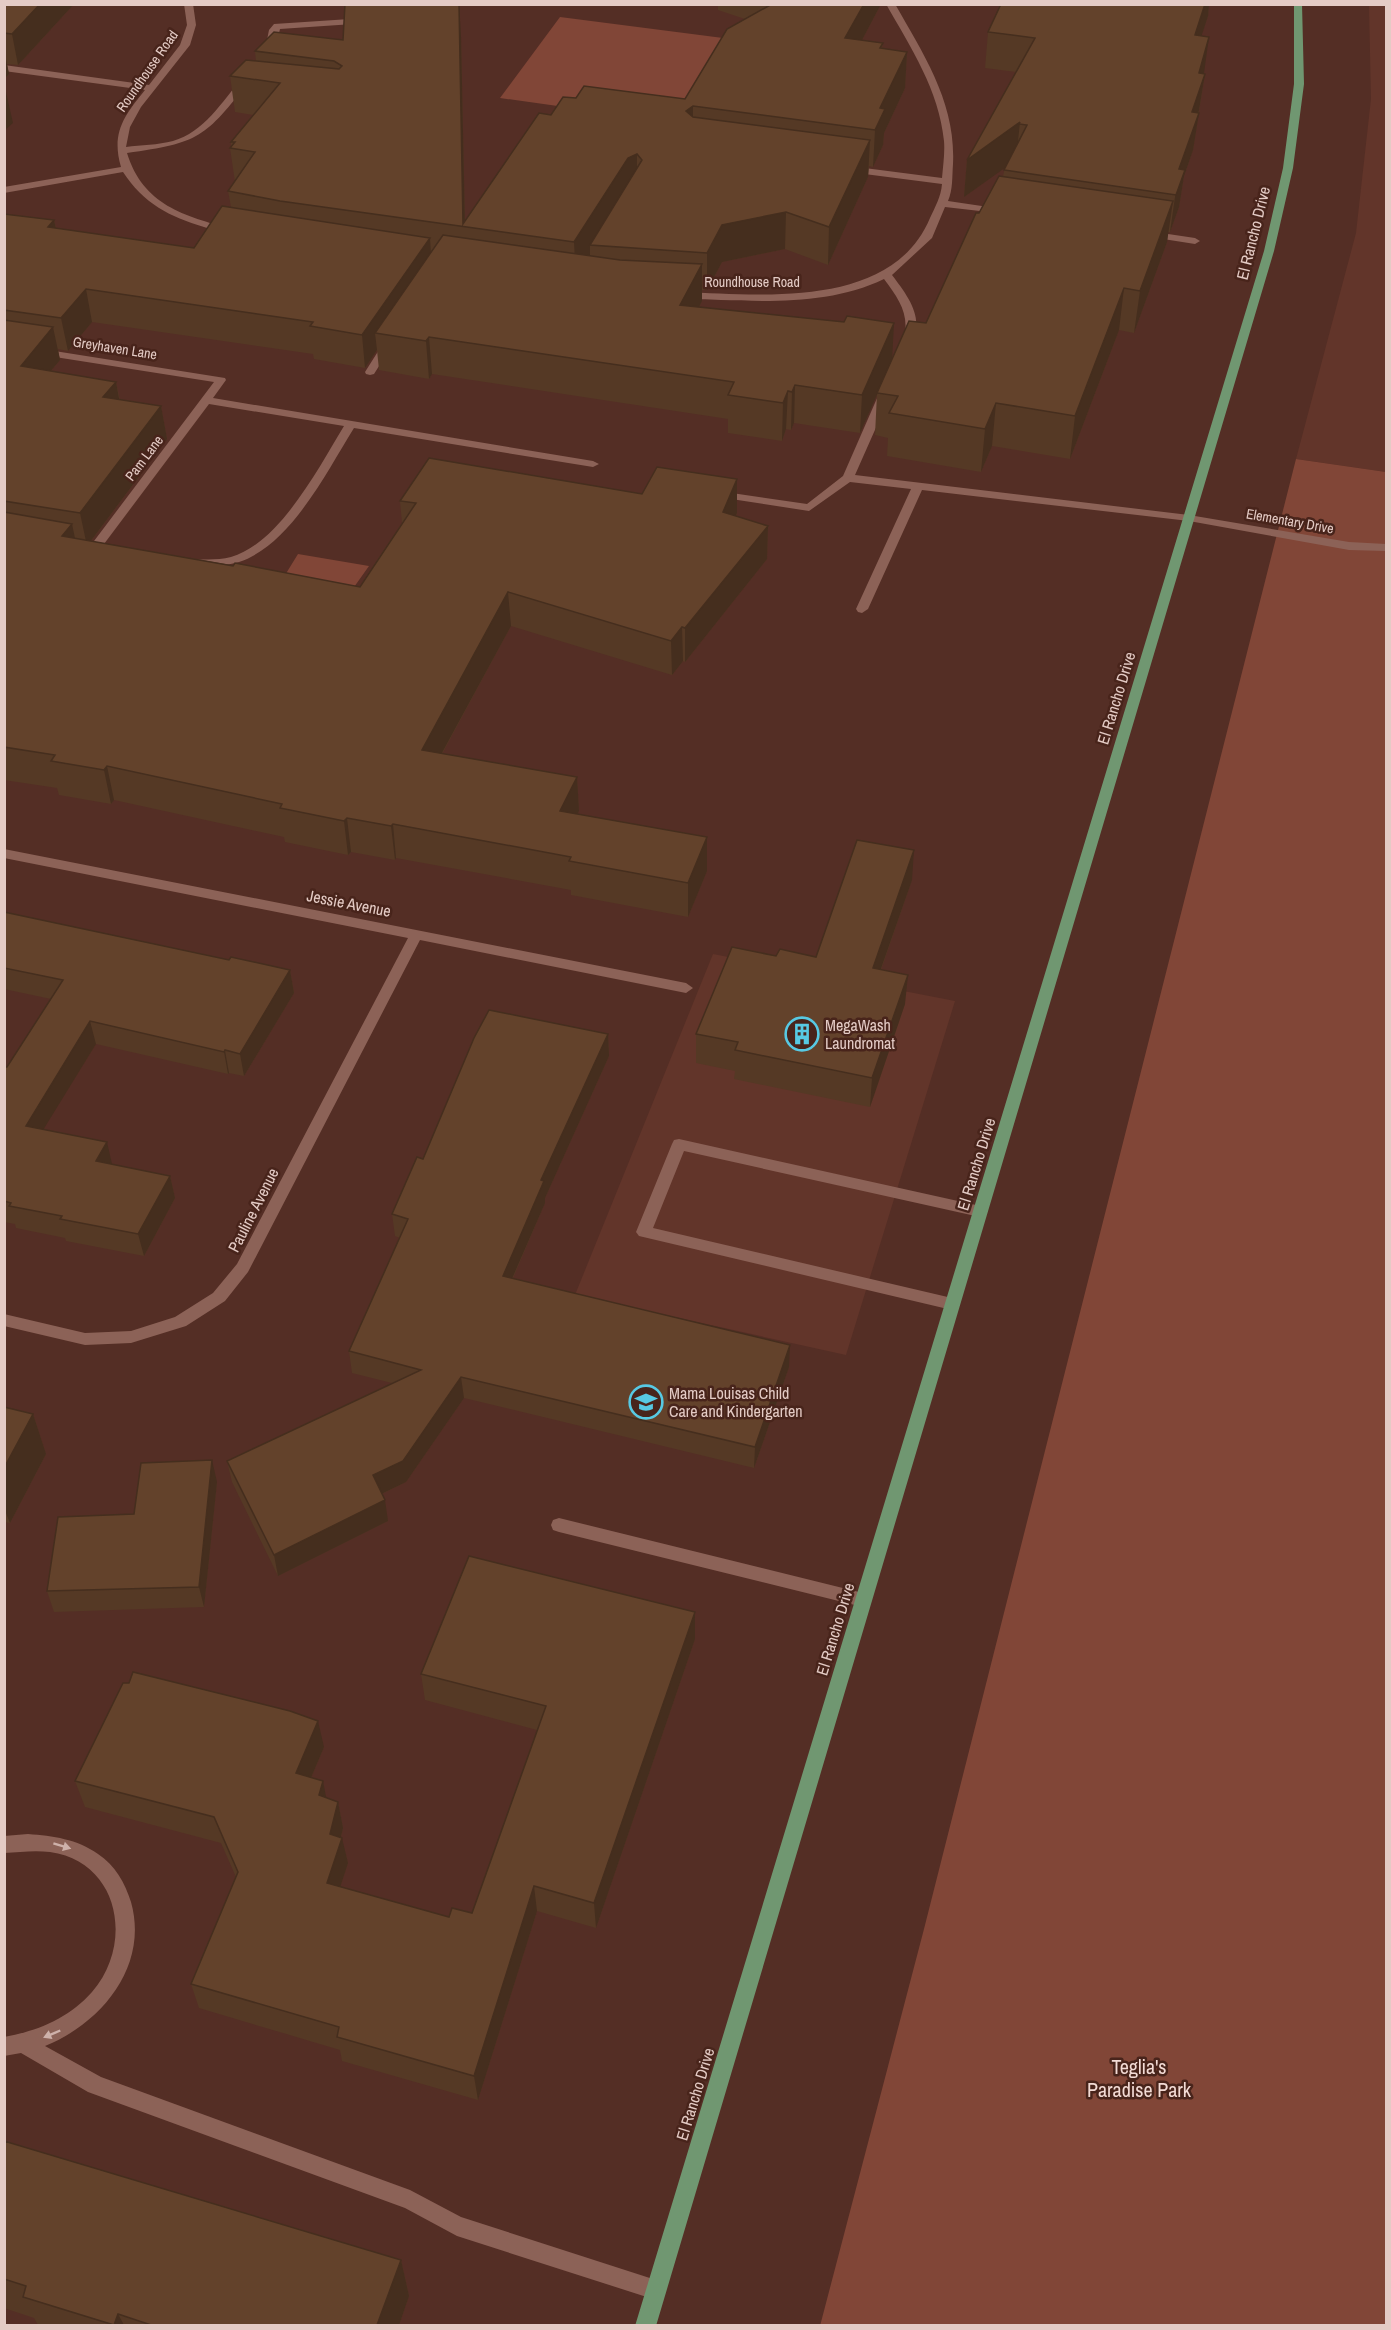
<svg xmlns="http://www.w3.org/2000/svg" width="1391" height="2330" viewBox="0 0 1391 2330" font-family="'Archivo Narrow',sans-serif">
<rect width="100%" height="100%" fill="#542e25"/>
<path fill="#62352a" d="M1369,5h17v467l-90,-13 60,-226 15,-134z
M713,954l242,47 -109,354 -271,-60z"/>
<path fill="#814637" d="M560,17l163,21 -52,84 -171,-24z
M1296,459l90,13v1853l-566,1 104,-397z
M298,554l71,12 -27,38 -68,-11z"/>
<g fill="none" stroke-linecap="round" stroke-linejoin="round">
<path fill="#8c6257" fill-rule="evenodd" d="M184,4h9l3,21 -6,20 -49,62 -11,20 -4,20c15,-2 32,-2 47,-6 31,-9 49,-39 69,-63l8,2c-45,58 -51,63 -123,73 16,52 57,63 105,76v4c-9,1 -19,-3 -28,-6 -34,-10 -61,-24 -81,-55l-119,21v-6l117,-20c-10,-34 3,-51 24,-77l-141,-19v-6l145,20 31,-40 7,-20z
M886,4h9c29,51 61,99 58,160 -1,13 0,25 -5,37l54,8 5,3 -1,2 -61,-7 -13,31 -40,37c15,20 33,42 20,68h-8l-1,-2c8,-25 -4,-42 -19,-62 -49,24 -109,23 -163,21 -14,-1 -28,0 -42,-3v-4l4,-1c80,3 209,17 247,-74 5,-11 11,-21 12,-34l-93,-12 -5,-3 5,-3 93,12c1,-12 3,-25 2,-37 -5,-51 -33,-93 -58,-137z
M365,18l3,1v4l-88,6 -5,21 -5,3 -5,-3 4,-20 5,-6z
M1148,231l47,7 5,3 -5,3 -51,-8v-4z
M388,341l5,3 -19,30 -4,1 -4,-1 -1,-2 19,-30z
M4,343l221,35 1,2 -13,18 380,63 6,3 -6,3 -239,-39c-27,43 -63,117 -115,134 -16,5 -33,4 -50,6l-4,-1v-6c15,-3 31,0 46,-4 49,-14 88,-90 113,-131l-135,-22 -114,152 -15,-1v-6h8l126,-167 -210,-33z
M884,393l6,3 -35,79 334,40 160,27 37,2v7l-37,-1 -160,-29 -267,-31 -54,119 -6,4 -4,-1 -2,-3 55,-120 -61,-7 -41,29 -91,-14 -6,-3 6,-3 89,13 36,-28 35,-80z
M4,849l682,134 7,5 -7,5 -266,-53 -172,332 -23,29 -39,25 -55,17 -46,2 -81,-19v-12l81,19 46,-2 44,-14 38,-24 24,-29 171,-326 -404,-80z
M679,1139l306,68 3,4 -3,4 -5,2 -296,-66 -31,77 299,70 6,2 2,4 -2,4 -6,2 -313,-74 -3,-4 36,-88 2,-4z
M559,1518l304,75 6,2 3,5 -3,5 -6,2 -304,-75 -6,-2 -2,-5 2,-5z
M28,1834c25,2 49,5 70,20 17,11 27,29 33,48 18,64 -29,121 -86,144l56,31 309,113 51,27 195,63 7,3 3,7 -3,7 -7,3 -199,-64 -52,-28 -317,-116 -67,-39 -17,3v-19c34,-6 65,-19 88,-45 42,-48 28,-130 -42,-140 -15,-2 -30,0 -46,1v-17z"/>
<path fill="#709771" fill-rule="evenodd" d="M1294,4h8l2,80 -11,84 -19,83 -618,2075h-21l629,-2075 19,-83 11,-84z"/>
</g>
<path fill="#553925" d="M4,4h70l-56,61 -11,-1 2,10 -5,5z
M718,4h163l-19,36 21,3 -1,6 25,3 -2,36 -21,45 -1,12 -10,22 -4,-1 -1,11 -40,88 -43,-16 -63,13 -15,28h-5v11l-3,6 193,52 34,-36 53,-110 24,-37 2,-9 -41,30 3,-37 49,-88 -31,-4 3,-36 12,-27 -5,-1h214l-1,12 -7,20 3,38h1l-12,76 -9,26 -5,31 -9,25h-2l-1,10 -33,91 -15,-3 -49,129 -78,-13 -11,26 -94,-16 1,-18 -13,-3 2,-41 -17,39 -66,-10 -3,7 -5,-1 -4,12 -54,-8v-14l-296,-45 -3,5 -50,-9 -2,-20 -12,18 -51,-9 -1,-5 -221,-32 -24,29 -10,-2 2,11 -9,11 65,11 4,18 41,6 6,33 -76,102 269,46 42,-64 -2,-22 337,12 -1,3 32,10 -1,33 -82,103 -2,-1 -11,14 -161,-49 -69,128 135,23 2,34 -2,3 130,57 -19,46 -117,-22v-5l-175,-32 -1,2 -44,-8 -3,3 -63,-13 -1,-5 -170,-37 -3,4 -52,-9 -2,-7 -53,-8v-566l50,6 2,8 138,20 37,-41 -3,-16 7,-9 -5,-34 1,-1v-5l22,-27 -18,-3 -5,-36 26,-15 -1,-10 88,-11 118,-3 4,184 86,-106 25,-17 109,1 60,-80 -27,-9z
M912,880l-31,90 24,34 -35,103 -136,-28 1,-8 -39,-8v-29l80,-78 40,1z
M4,912l225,48 61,10 4,23 -50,83 -15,-3 -1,1 -132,-30 -53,85 69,35 58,12 5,22 -31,58 -78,-15 -1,-3 -49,-10 -1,-4 -11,-2v-155h3l44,-68 -47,-10z
M608,1034l1,22 -64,142v5l-32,75 276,89 -35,101 -290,-70 -58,84 -24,12 6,27 -110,55 -46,-94 -5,-21 165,-78 -40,-10 -3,-22 51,-113 -5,-2 -3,-22 31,-55z
M4,1407l29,7 13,40 -36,69 -6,-1z
M217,1482l-13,125 -150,5 -7,-21 87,-77z
M695,1612v27l-99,289 -59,-17 -59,189 -136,-39 -2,-11 -141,-42 -8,-24 45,-107 -15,-34 -136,-36 -10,-26 249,-34 -13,31 15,20 12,4 5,26 -2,9 7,26 -8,24 109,30 23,-4 65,-183 -112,-30 -4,-26z
M4,2141l397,119 8,36 -10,29h-361l-4,-7 -30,-10z"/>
<path fill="#452e1e" d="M40,4h34l-56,61 -6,-31z
M459,4l2,33 4,190 -2,-1z
M864,4h17l-37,70 1,-36z
M1205,4h4l-1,12 -18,55 5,-36z
M1209,37l-5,36 -5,18 6,-17 -6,36 -3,11 3,-8 -6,37 -9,26 -5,31 -9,25 9,-63 13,-57 7,-39z
M4,50l5,24 -5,5z
M907,52l-2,36 -21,45 -1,12 -10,22 2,-37 5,-22z
M6,92l7,31 -9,8v-37z
M693,106v37l-7,-32z
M1020,122l-4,38 -52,37 3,-37z
M870,140l-2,37 -40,88 1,-38z
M637,154v37l-47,54v12l-14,23 -2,-38 54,-84z
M1173,201l-6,41 -33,91 6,-42z
M786,212l-1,37 -63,13 -15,28v-37l15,-28z
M54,220l7,32 -13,-25z
M430,238l2,32 -57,63 2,17 -12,18 -3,-33z
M702,264v37l-21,41 -1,-37z
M1124,288l-5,42 -49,129 5,-43z
M86,289l6,33 -24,29 -7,-33z
M894,323l-2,38 -32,72 2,-38z
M53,327l7,33 -32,38 -7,-32z
M429,337l3,37 -3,5 -3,-38z
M116,382l6,33 -19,-18z
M795,385l-1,38 -3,7 1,-38z
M788,391l-2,38 -4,12 1,-38z
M996,403l-4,43 -11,26 4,-43z
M161,406l6,33 -80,107 -7,-33z
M737,479v34l-15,33 1,-34z
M72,524l7,33 -17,-21z
M768,526l-1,33 -82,103v-34z
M508,592l3,34 -86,158 -3,-34z
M682,627l1,34 -11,14 -1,-34z
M107,766l7,34 -3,4 -7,-34z
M577,777l2,34 -17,34 -2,-34z
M347,818l4,34 -3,3 -4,-34z
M393,824l3,34 -1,2 -4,-34z
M707,837v34l-19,46v-34z
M914,850l-2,30 -41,117 2,-29z
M290,970l4,23 -50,83 -4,-22z
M908,975l-3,29 -35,103 2,-29z
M90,1021l6,23 -64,104 -6,-22z
M608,1034l1,22 -64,142v5l-41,94 -1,-21 38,-96z
M225,1050l4,23 -1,1 -4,-22z
M107,1142l5,22 -16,-3z
M170,1176l5,22 -31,58 -6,-22z
M790,1345l-1,22 -35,101 1,-21z
M461,1377l3,21 -58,84 -29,14 -4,-21z
M33,1414l13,40 -36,69 -6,-15v-40z
M212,1460l5,22 -13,125 -5,-20z
M385,1500l3,21 -110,55 -4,-21z
M695,1612v27l-99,289 -2,-25z
M318,1721l6,26 -22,52 -6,-26z
M323,1781l5,26 -9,-12z
M338,1802l5,26 -6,25 5,-15 6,25 -15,46 -6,-26 3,-49z
M534,1886l3,25 -59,189 -4,-24z
M401,2260l8,36 -10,29h-22z
M118,2314l6,11h-10z"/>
<path fill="#63422b" stroke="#452e1e" stroke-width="1.5" d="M4,4h36l-28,30 -8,-1z
M345,4h114l4,220 76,-111 12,2 12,-18 13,1 8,-12 101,13 42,-70 45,-25h92l-19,34 38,5 -3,5 27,4 -27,56 5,1 -10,21 -182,-24 -7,5 7,6 177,23 -41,87 -43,-15 -64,13 -15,28 -117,-8 52,-85 -5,-6 -9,4 -54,84 -294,-41 -52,-10 27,-39 -25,-4 5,-6h-4l49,-59 -50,-7 16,-16 93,9 3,-3 -8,-5 -79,-10 19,-19 69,8z
M1001,4h204l-10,31 14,2 -10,36 6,1 -13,38 7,1 -20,56 6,1 -9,25 -172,-25 23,-45 -8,-1 1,-2 -53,38 68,-122 -47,-6z
M999,176l174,25 -33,90 -16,-3 -49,128 -79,-13 -11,26 -96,-16 9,-17 -21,-3 32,-72 17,2 50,-110h3z
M222,206l208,32 -68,97 -52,-9 3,-4 -227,-33 -25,29 -57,-8v-96l50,6 -6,7 146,21z
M443,235l177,25 82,4 -22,41 164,17 3,-6 47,7 -32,72 -67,-10 -3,7 -4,-1 -5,12 -55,-8 6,-13 -305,-45 -3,4 -51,-8z
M4,320l49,7 -32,39 95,16 -13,15 58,9 -81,107 -76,-12z
M429,458l213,36 15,-27 80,12 -14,33 45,14 -83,102 -3,-1 -11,14 -163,-49 -86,158 155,27 -17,34 147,26 -19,46 -119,-22 2,-4 -178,-33 -2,2 -44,-8 -3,3 -64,-13 2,-4 -175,-38 -3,4 -53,-9 4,-6 -51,-8v-235l68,12 -10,12 171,30 2,-3 125,24 56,-84 -16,-2z
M857,840l57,10 -41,118 35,7 -36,103 -137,-28 3,-8 -42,-8 36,-87 44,9 4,-7 36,8z
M4,912l225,48 2,-3 59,13 -50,84 -15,-4 -1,2 -134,-31 -64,105 81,16 -11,19 74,15 -32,58 -78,-15 2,-3 -53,-10 2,-3 -7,-2v-134h3l56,-87 -59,-12z
M489,1010l119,24 -67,146 3,1 -41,95 287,69 -35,102 -294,-70 -58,84 -30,14 12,25 -111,55 -47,-94 194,-91 -72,-19 59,-132 -16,-5 25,-57 6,2 51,-121z
M4,1407l29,7 -29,54z
M212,1460l-13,127 -152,4 11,-74 76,-3 7,-51z
M469,1556l226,56 -101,291 -60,-17 -60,190 -137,-39 2,-10 -148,-43 47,-112 -24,-55 -139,-36 48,-98h6l4,-11 157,39 28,10 -22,52 27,8 -4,14 19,7 -8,32 12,4 -15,45 122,34 3,-9 20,5 74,-207 -125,-32z
M4,2141l397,119 -24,65h-226l-33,-11 -4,11 -91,-28 3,-11 -22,-7z"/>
<defs><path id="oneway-solid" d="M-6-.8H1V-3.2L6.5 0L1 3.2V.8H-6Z" transform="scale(1.5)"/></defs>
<g fill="#ceb1aa">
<use href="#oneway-solid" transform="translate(62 1846) rotate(17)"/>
<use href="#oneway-solid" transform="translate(52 2034) rotate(157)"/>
</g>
<defs>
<g id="building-ring" transform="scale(1.725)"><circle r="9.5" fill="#48241b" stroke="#57c9e3" stroke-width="1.5"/><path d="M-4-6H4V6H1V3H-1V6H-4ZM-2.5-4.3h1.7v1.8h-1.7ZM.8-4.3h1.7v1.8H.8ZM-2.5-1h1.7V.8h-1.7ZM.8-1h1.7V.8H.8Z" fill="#57c9e3"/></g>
<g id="school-ring" transform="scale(1.725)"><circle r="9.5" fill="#48241b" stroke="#57c9e3" stroke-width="1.5"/><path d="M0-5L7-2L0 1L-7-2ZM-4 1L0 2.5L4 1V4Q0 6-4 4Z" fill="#57c9e3"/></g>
</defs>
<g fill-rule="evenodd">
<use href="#building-ring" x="802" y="1034"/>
<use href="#school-ring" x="646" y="1402"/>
</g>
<g text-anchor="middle" stroke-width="5" stroke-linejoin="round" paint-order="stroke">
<g font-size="14" fill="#e4cbc5" stroke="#48241b">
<text transform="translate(147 71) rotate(-55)" y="5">Roundhouse Road</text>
<text x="752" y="287">Roundhouse Road</text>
<text transform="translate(115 348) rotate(9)" y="5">Greyhaven Lane</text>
<text transform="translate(144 458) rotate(-53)" y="5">Pam Lane</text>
<text transform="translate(1290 521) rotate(10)" y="5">Elementary Drive</text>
</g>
<g font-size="16" fill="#e4cbc5" stroke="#48241b">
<text transform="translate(1253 233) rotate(-76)" y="6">El Rancho Drive</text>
<text transform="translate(1116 698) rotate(-73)" y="6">El Rancho Drive</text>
<text transform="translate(349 903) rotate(11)" y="6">Jessie Avenue</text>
<text transform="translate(976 1164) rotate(-73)" y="6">El Rancho Drive</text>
<text transform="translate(253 1210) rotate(-63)" y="6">Pauline Avenue</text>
<text transform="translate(835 1629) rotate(-73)" y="6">El Rancho Drive</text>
<text transform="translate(695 2094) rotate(-73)" y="6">El Rancho Drive</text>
</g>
<g font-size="16" fill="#e4cbc5" stroke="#48241b" text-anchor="start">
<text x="825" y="1031">MegaWash<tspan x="825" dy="18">Laundromat</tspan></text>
<text x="669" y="1399">Mama Louisas Child<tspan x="669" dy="18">Care and Kindergarten</tspan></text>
</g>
<g font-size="20" fill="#f3dbd5" stroke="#48241b">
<text x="1139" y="2074">Teglia's<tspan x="1139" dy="23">Paradise Park</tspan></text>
</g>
</g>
<rect width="1391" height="2330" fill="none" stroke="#e4cbc5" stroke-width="12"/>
</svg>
